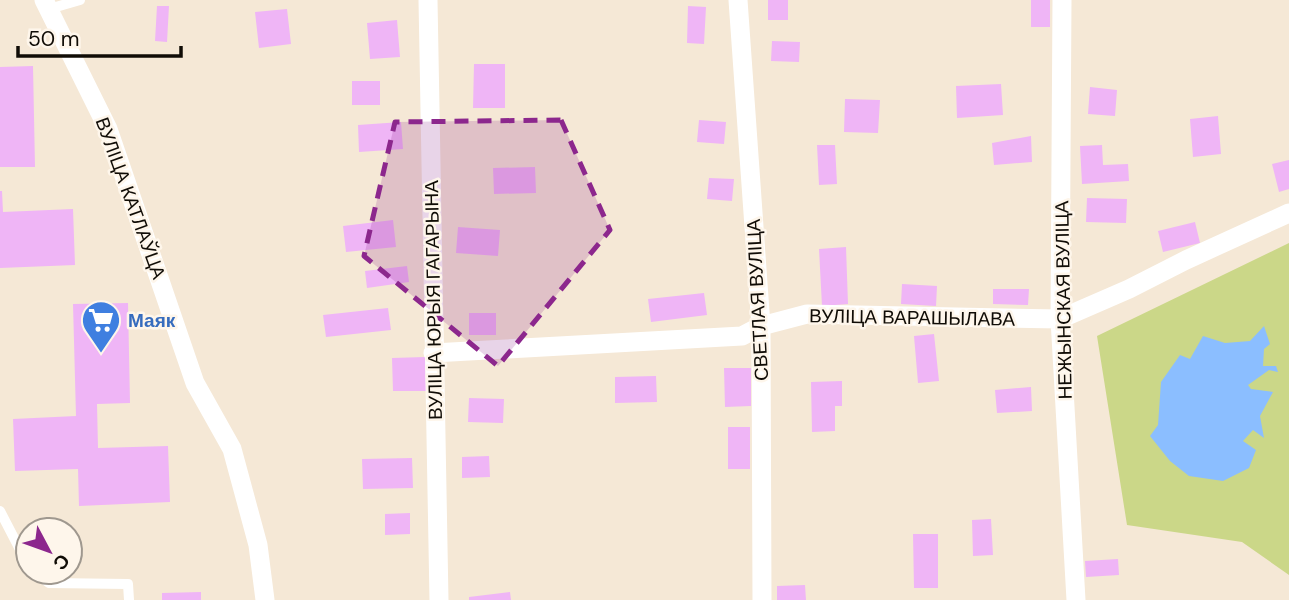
<svg xmlns="http://www.w3.org/2000/svg" width="1289" height="600" viewBox="0 0 1289 600" font-family="'DM Sans',sans-serif">
<rect width="100%" height="100%" fill="#f5e8d6"/>
<path fill="#cbd788" d="M1289,243v332l-47,-33 -115,-17 -30,-189z"/>
<path fill="#8bbeff" d="M1264,326l6,18 -6,5 -1,17h13l2,6 -9,-2 -21,15 3,4 22,3 -13,24 4,22 -11,-8 -10,11 13,9 -7,18 -26,13 -34,-5 -19,-15 -20,-25 8,-11 3,-43 19,-27 10,4 13,-23 22,7 25,-2z"/>
<path fill="#efb5f6" d="M768,0h20v20h-20z
M1031,0h19v27h-19z
M157,6h12l-2,36 -12,-1z
M688,6l18,1 -2,37 -17,-1z
M287,9l4,35 -32,4 -4,-36z
M397,20l3,37 -30,2 -3,-36z
M772,41l28,1 -1,20 -28,-1z
M474,64h31v44h-32z
M33,66l2,101h-35v-100z
M352,81h28v24h-28z
M1001,84l2,31 -46,3 -1,-32z
M1090,87l27,3 -2,26 -27,-2z
M845,99l35,1 -2,33 -34,-1z
M1218,116l3,38 -28,3 -3,-38z
M699,120l27,2 -2,22 -27,-2z
M401,122l2,27 -44,3 -1,-27z
M1031,136l1,26 -38,3 -2,-22z
M817,145h18l2,39 -18,1z
M1102,145l1,20 25,-1 1,17 -47,3 -2,-38z
M1289,160v29l-10,3 -7,-28z
M535,167l1,26 -42,1 -1,-26z
M709,178l25,1 -2,22 -25,-2z
M0,191h2l1,21 70,-3 2,56 -75,3z
M1087,198l40,1 -1,24 -40,-1z
M393,220l3,27 -50,5 -3,-26z
M1195,222l5,21 -37,9 -5,-21z
M458,227l42,3 -2,26 -42,-3z
M846,247l2,57 -26,2 -3,-57z
M407,266l2,16 -42,6 -2,-17z
M902,284l35,2 -1,20 -35,-2z
M993,289h36l-1,16 -35,-1z
M704,293l3,22 -56,7 -3,-23z
M128,303l2,100 -33,1 1,44 70,-2 2,56 -91,4 -1,-37 -63,2 -2,-52 63,-3 -3,-112z
M388,308l3,22 -65,7 -3,-22z
M469,313h27v22h-27z
M934,334l5,47 -21,2 -4,-47z
M425,357l1,34h-33l-1,-33z
M724,368h27v38l-26,1z
M656,376l1,26 -42,1v-26z
M842,381v25h-7v25l-23,1 -1,-50z
M1031,387l1,24 -35,2 -2,-23z
M469,398l35,1 -1,24 -35,-1z
M728,427h22v42h-22z
M489,456l1,21 -28,1v-21z
M412,458l1,30 -50,1 -1,-30z
M410,513v21l-25,1v-21z
M991,519l2,36 -20,1 -1,-36z
M913,534h25v54h-24z
M1118,559l1,16 -33,2 -1,-16z
M805,585l1,15h-29v-14z
M201,592v8h-39v-7z
M510,592l1,8h-42v-3z"/>
<g fill="none" stroke-linecap="round" stroke-linejoin="round">
<path stroke="#fff" stroke-width="10" d="M49,9l31,-9
M0,511l28,54
M34,572l15,11 79,1 1,16"/>
<path stroke="#fff" stroke-width="19" d="M44,0l64,129 87,254 37,66 26,96 7,55
M428,0l11,600
M738,0l23,326 1,274
M1062,0l-2,319 16,281
M433,353l309,-17 19,-10 46,-12 253,5 69,-30 57,-29 103,-47"/>
</g>
<path fill="#8c278d" fill-opacity="0.2" stroke="#8c278d" stroke-width="5" stroke-dasharray="14 9" stroke-linejoin="round" d="M561,120l49,110 -112,136 -134,-110 31,-134z"/>
<defs>
<g id="supermarket-pin" transform="scale(2.0125)"><path d="M0 17L-7.5 6A9.5 9.5 0 1 1 7.5 6Z" fill="#3f7fe0" stroke="#fef6eb"/><path d="M-6-5.5h2.5l.6 2H6L4.5 2H-2.5L-4.4-4H-6ZM-1.5 3.2a1.3 1.3 0 1 0 .1 0ZM3 3.2a1.3 1.3 0 1 0 .1 0Z" fill="#fff"/></g>
</defs>
<g fill-rule="evenodd">
<use href="#supermarket-pin" x="101" y="320"/>
</g>
<g text-anchor="middle" stroke-width="5" stroke-linejoin="round" paint-order="stroke">
<g font-size="19" fill="#100c06" stroke="#fef6eb">
<text transform="translate(131 198) rotate(70)" y="7">ВУЛІЦА КАТЛАЎЦА</text>
<text transform="translate(433 300) rotate(-91)" y="7">ВУЛІЦА ЮРЫЯ ГАГАРЫНА</text>
<text transform="translate(757 300) rotate(-93)" y="7">СВЕТЛАЯ ВУЛІЦА</text>
<text transform="translate(1063 300) rotate(-91)" y="7">НЕЖЫНСКАЯ ВУЛІЦА</text>
<text transform="translate(912 317) rotate(1)" y="7">ВУЛІЦА ВАРАШЫЛАВА</text>
</g>
<g font-size="19" font-weight="bold" fill="#366cbe" stroke="#fef6eb" text-anchor="start">
<text x="128" y="327">Маяк</text>
</g>
</g>
<g transform="translate(49 551) rotate(131)"><circle r="33" fill="#fef6eb" stroke="#9f988f" stroke-width="2"/>
<path d="M0-5L12 26L0 18L-12 26Z" fill="#8c278d"/>
<text y="-10" font-size="19" font-weight="bold" text-anchor="middle" fill="#100c06">С</text>
</g>
<path d="M18 46v10h163v-10" fill="none" stroke="#100c06" stroke-width="3.5"/>
<text x="28" y="46" font-size="21" fill="#100c06" stroke="#fef6eb" stroke-width="5" paint-order="stroke">50 m</text>
</svg>
